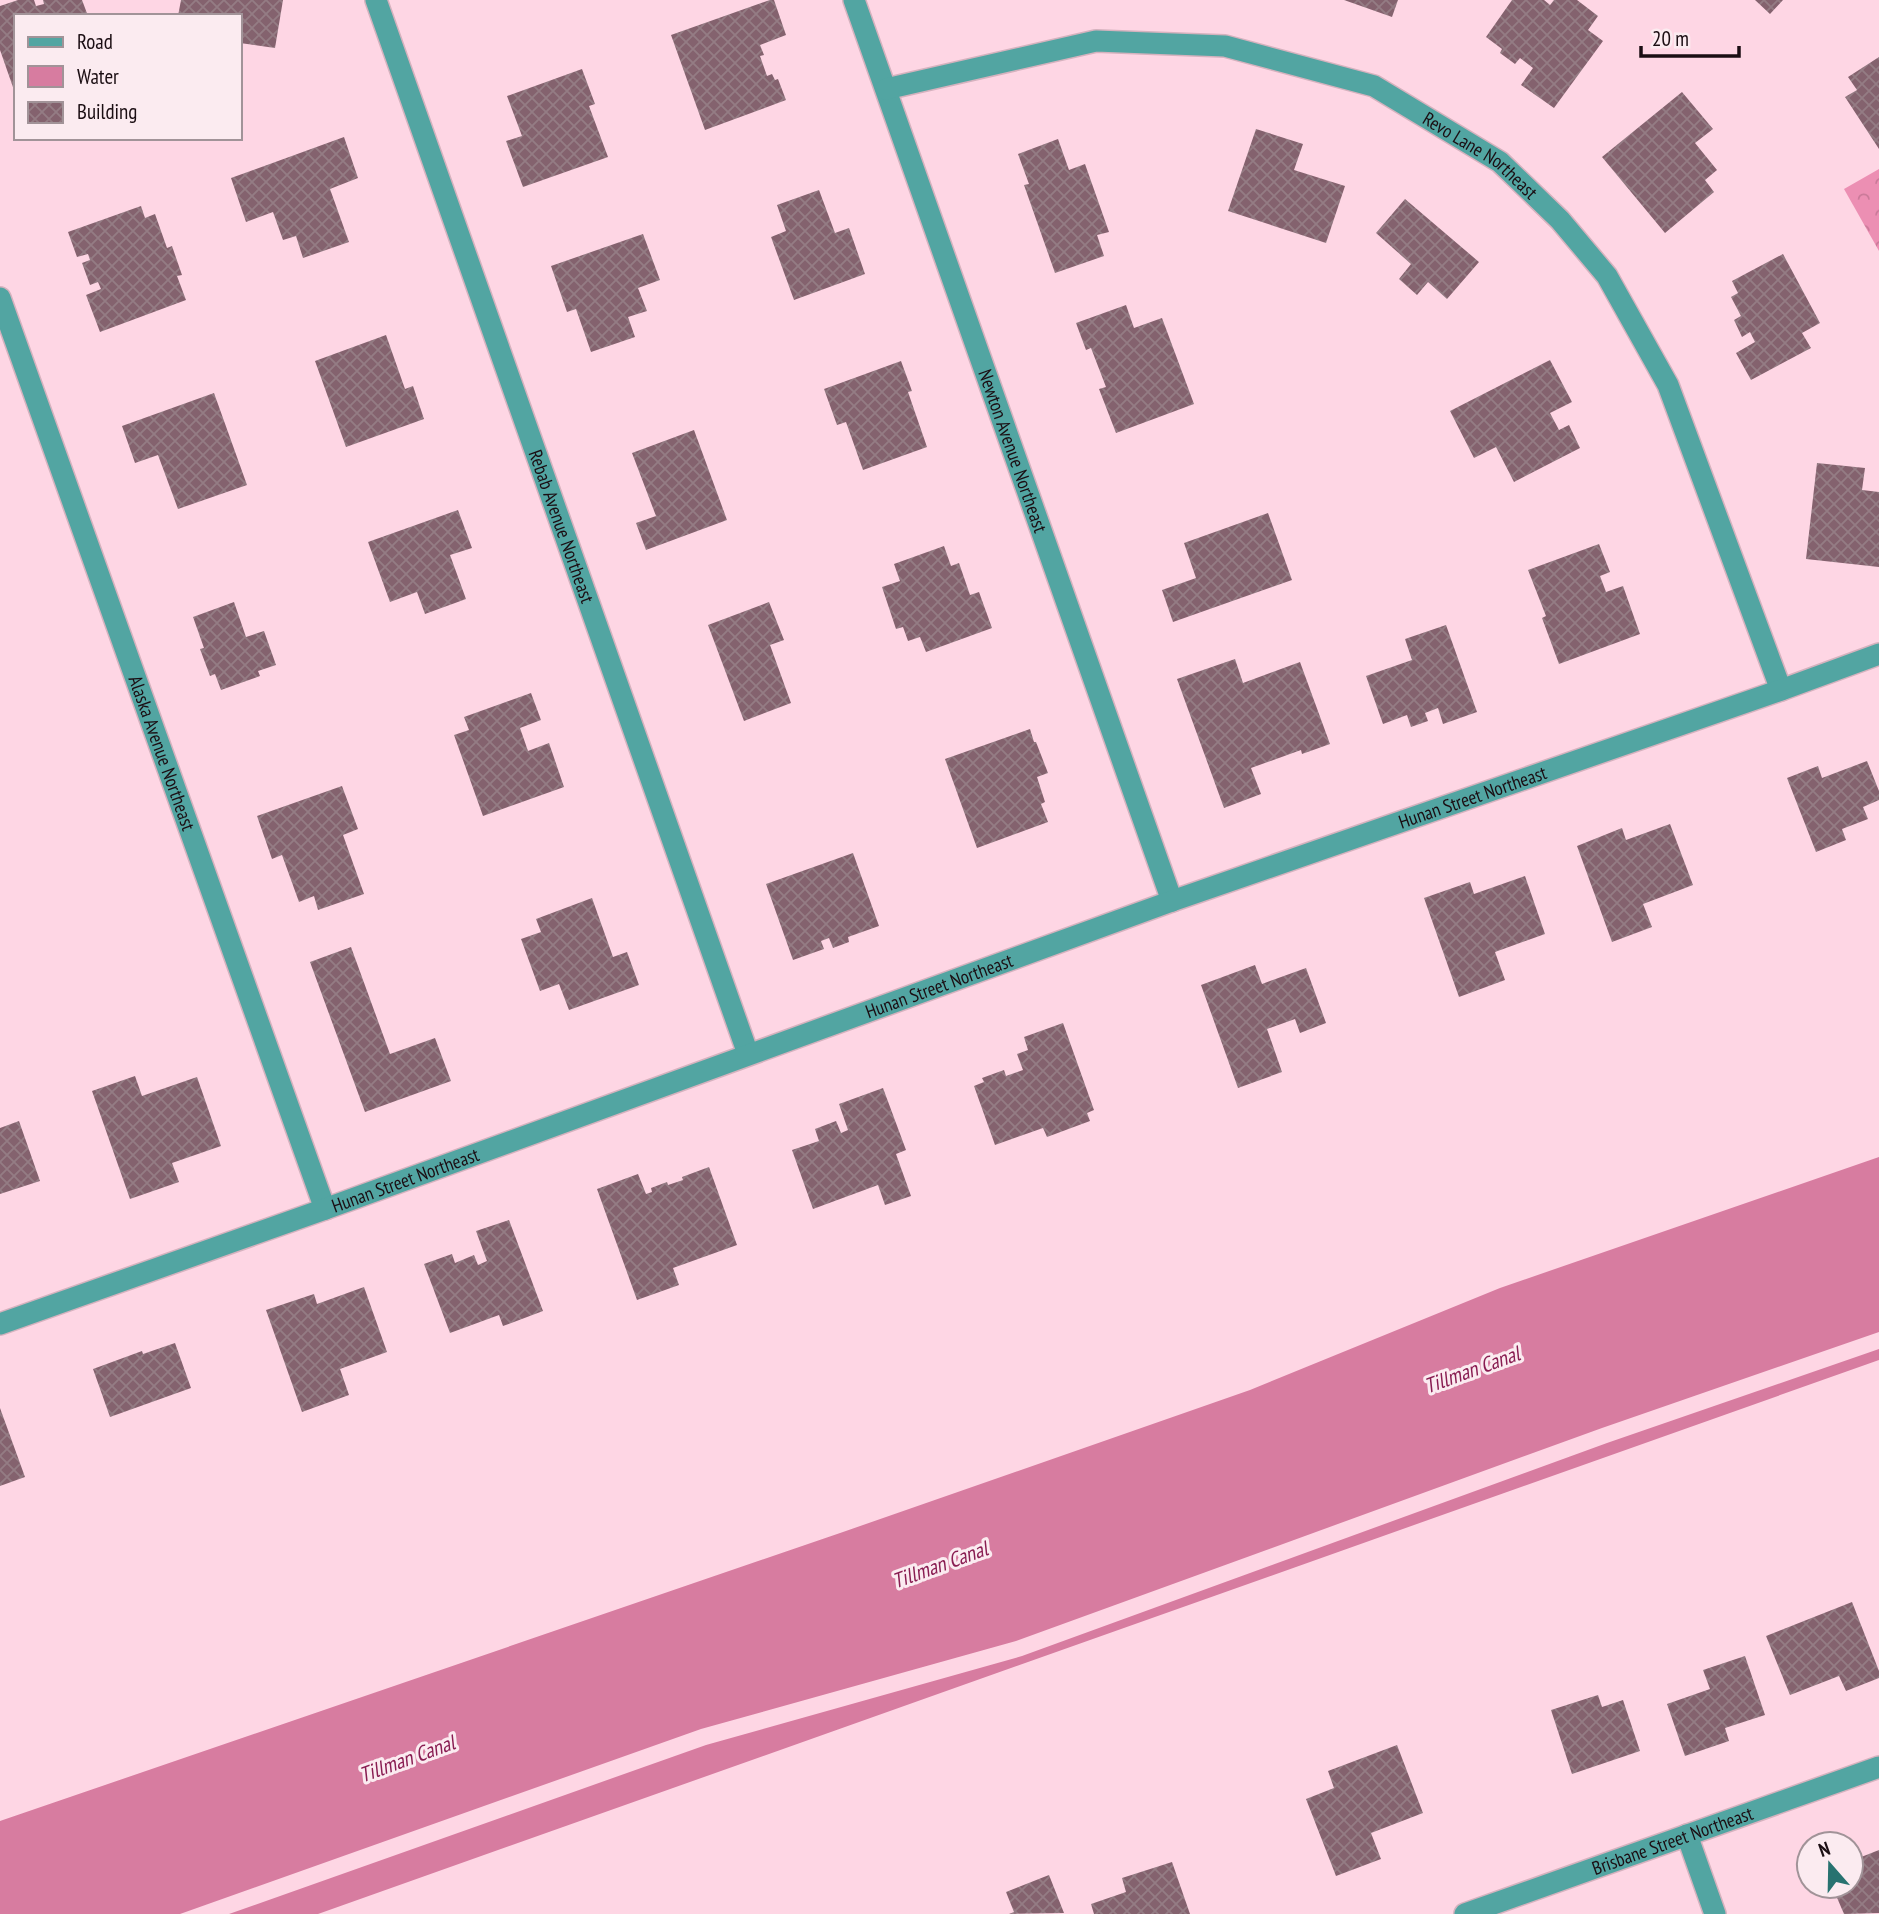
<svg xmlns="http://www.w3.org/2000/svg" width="1879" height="1914" viewBox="0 0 1879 1914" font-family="'PT Sans Narrow',sans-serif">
<defs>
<pattern id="forest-crowns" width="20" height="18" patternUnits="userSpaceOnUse" patternTransform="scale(1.75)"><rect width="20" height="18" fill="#ec8fb3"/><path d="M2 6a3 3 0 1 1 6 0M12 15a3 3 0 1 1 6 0" fill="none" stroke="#ca7a99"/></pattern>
<pattern id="building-cross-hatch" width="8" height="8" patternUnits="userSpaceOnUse" patternTransform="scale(1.75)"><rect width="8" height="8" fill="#84626e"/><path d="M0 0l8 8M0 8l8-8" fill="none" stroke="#947c84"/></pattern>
</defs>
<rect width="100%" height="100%" fill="#fed6e4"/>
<path fill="url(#forest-crowns)" d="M1879,169v82l-35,-62z"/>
<path fill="#d77ca0" d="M1879,1157v175l-277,96 -586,213 -315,88 -521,185h-180v-93l843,-289 407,-142 250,-102z
M1879,1349v11l-1561,554h-89l477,-169 316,-89 585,-213z"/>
<path fill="url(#building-cross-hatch)" d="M18,0h16l2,6 8,-2 -1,-4h39l6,16h-72l-1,77 -15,-43v-44z
M181,0h102l-8,48 -35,-5v-27h-62z
M770,0h4l12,35 -26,10 4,10 -4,1 7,20 5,-2 3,6 3,-1 8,21 -81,30 -34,-95z
M1344,0h54l-6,17z
M1512,0h32l6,5 4,-5h23l21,16 -10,14 15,11 -49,67 -33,-23 12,-17 -13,-10 -5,6 -15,-11 2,-4 -16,-12z
M1755,0h28l-13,14z
M1879,57v92l-34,-52 12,-7 -9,-13z
M582,69l13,35 -6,2 19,51 -85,30 -17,-46 16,-5 -15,-40z
M1682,92l31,37 -18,14 22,27 -12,10 9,12 -49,41 -63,-76z
M1256,129l47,15 -9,26 51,16 -19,57 -98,-32z
M344,137l14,41 -28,11 19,53 -46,16 -7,-22 -13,4 -10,-28 -27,10 -15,-44z
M1058,139l11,31 16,-6 24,68 -12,3 7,21 -49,17 -31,-88 5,-1 -11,-30z
M819,190l16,43 14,-5 16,46 -71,26 -23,-63 15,-6 -9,-26z
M1405,199l74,63 -32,37 -19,-17 -11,13 -18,-16 12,-15 -35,-31z
M141,206l4,12 10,-4 12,34 5,-2 10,29 -5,1 9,24 -86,32 -14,-37 15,-6 -3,-7 -8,3 -8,-22 8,-3 -2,-6 -11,3 -9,-25z
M643,234l17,46 -22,8 9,23 -19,6 7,20 -44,15 -15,-43 -9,3 -16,-46z
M1783,254l37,69 -18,10 9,15 -60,32 -15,-27 19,-11 -5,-10 -8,5 -8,-17 7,-4 -10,-19 7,-4 -6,-12z
M1126,305l8,23 28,-10 32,86 -78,29 -17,-44 7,-2 -15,-39 -5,2 -10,-27z
M386,335l19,54 8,-3 11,33 -78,28 -31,-86z
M1550,360l22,42 -22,11 9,17 10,-5 11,23 -66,34 -18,-35 -22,11 -24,-47z
M901,361l11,30 -4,1 19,55 -64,23 -17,-48 -9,3 -13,-36z
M214,393l33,92 -69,24 -20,-54 -23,8 -13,-37z
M694,430l33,90 -81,30 -10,-27 20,-7 -24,-63z
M1817,463l48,5 -3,22 17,2v75l-73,-8z
M458,510l14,38 -22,7 16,44 -41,15 -8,-22 -27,10 -22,-60z
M1268,513l24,67 -119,42 -11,-32 34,-12 -12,-35z
M1599,544l11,28 -10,4 6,16 17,-6 17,48 -81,30 -17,-46 4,-2 -18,-46z
M944,546l7,20 8,-3 11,32 9,-3 13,36 -66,24 -6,-15 -12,4 -5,-14 -7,2 -14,-42 18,-6 -6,-17z
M234,602l12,35 18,-6 12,34 -18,6 2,5 -39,14 -6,-16 -5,2 -10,-27 4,-1 -11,-31z
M769,602l15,38 -14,5 21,58 -47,18 -36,-96z
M1446,625l31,87 -34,12 -5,-16 -13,5 3,8 -17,6 -4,-12 -24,9 -17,-48 46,-16 -7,-21z
M1235,659l8,24 57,-21 30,82 -28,10 -1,-4 -50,18 10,26 -37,14 -47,-129z
M531,693l10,27 -21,8 8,23 21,-8 15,44 -81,29 -29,-81 15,-5 -5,-13z
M1030,729l4,13h2l12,31 -11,4 8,25 -4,2 7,18 -71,26 -32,-89z
M1867,761l12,30v9l-16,7 5,12 -26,10 4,11 -30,12 -29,-74 31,-12 4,12z
M342,786l16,43 -15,6 21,59 -46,16 -4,-14 -15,6 -17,-47 -10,4 -15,-43z
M1670,824l23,61 -50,19 9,23 -40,15 -35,-96 45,-18 4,12z
M853,853l26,73 -31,11 1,5 -16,6 -4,-10 -8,3 3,8 -31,11 -27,-76z
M1525,876l20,58 -50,18 10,28 -46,17 -35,-99 46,-16 4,12z
M592,898l21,59 14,-5 12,33 -70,25 -10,-26 -19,7 -19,-52 20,-7 -5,-13z
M351,947l39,107 45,-16 16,43 -86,31 -55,-150z
M1255,965l7,19 44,-16 20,55 -26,10 -5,-14 -28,10 15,43 -44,16 -37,-103z
M1063,1023l31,87 -7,3 3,8 -43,16 -4,-9 -48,17 -21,-59 10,-4 -2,-4 22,-8 2,6 17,-6 -6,-16 11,-4 -4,-13z
M135,1076l7,20 55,-19 24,69 -49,17 7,19 -49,17 -38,-108z
M883,1088l23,62 -10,4 15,42 -26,9 -7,-20 -65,24 -21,-59 27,-9 -4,-12 21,-8 5,12 7,-3 -9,-26z
M19,1121l21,60 -40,13v-66z
M709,1167l28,78 -64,23 6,17 -42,15 -40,-111 41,-15 8,20 6,-2 -1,-4 16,-6 1,3 15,-5 -1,-3z
M509,1220l34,91 -40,15 -4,-11 -49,18 -26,-69 28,-10 3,9 19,-8 4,10 9,-4 -11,-30z
M364,1287l23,65 -47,17 9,26 -47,17 -36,-102 48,-16 3,10z
M175,1343l16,45 -81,29 -17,-48 49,-18 1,3z
M0,1408l25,69 -25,9z
M1852,1602l27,69v7l-33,13 -7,-15 -49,19 -24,-59z
M1745,1656l20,59 -40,13 4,13 -44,15 -18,-52 43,-15 -7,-19z
M1598,1695l4,12 21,-7 17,51 -68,23 -21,-64z
M1397,1745l26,68 -52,20 10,26 -45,17 -30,-77 28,-11 -6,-17z
M1879,1850v63l-35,1 -12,-28h19v-25z
M1172,1862l18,52h-96l-3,-10 35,-12 -4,-14z
M1049,1875l15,38 -55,1 5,-2 -8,-20z"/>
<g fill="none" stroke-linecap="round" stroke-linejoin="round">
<g stroke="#d5b2be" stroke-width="24">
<g id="minor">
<path id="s1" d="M376,0l372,1054"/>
<path id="s2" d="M854,0l318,901"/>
<path id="s3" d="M886,89l210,-48 129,5 149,40 126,76 60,58 47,56 61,109 113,305"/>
<path id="s4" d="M0,298l325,911"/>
<path id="s5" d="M0,1324l325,-115 847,-308 609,-211 98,-36"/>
<path d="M1687,1835l28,79"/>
<path id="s6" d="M1465,1914l414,-147"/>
</g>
</g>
<use href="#minor" stroke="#52a5a2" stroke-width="21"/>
</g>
<g text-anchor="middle" stroke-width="6" stroke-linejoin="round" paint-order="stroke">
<g font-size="19" fill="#1b0e13" stroke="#fbebf0">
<text dy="7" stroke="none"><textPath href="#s3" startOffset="626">Revo Lane Northeast</textPath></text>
<text dy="7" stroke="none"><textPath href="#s2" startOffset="478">Newton Avenue Northeast</textPath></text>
<text dy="7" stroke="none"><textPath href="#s1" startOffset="558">Rebab Avenue Northeast</textPath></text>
<text dy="7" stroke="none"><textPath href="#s4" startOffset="483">Alaska Avenue Northeast</textPath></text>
<text dy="7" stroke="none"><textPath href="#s5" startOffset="1564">Hunan Street Northeast</textPath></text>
<text dy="7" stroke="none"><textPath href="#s5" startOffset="998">Hunan Street Northeast</textPath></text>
<text dy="7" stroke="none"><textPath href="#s5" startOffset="430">Hunan Street Northeast</textPath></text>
<text dy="7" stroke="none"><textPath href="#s6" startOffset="220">Brisbane Street Northeast</textPath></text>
</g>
<g font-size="21" font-style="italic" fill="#891d52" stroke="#fbebf0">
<text transform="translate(1472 1370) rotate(-20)" y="7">Tillman Canal</text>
<text transform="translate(940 1565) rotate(-20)" y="7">Tillman Canal</text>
<text transform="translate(407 1759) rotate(-20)" y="7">Tillman Canal</text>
</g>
</g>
<rect x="14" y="14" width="228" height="126" fill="#fbebf0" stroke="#a19398" stroke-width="2"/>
<rect x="28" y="37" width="35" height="10" fill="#52a5a2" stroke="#a19398" stroke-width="2"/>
<text x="77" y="49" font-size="21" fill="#1b0e13">Road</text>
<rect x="28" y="66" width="35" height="21" fill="#d77ca0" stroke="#a19398" stroke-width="2"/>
<text x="77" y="84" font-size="21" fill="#1b0e13">Water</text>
<rect x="28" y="102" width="35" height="21" fill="url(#building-cross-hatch)" stroke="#a19398" stroke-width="2"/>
<text x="77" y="119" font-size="21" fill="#1b0e13">Building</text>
<g transform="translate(1830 1865) rotate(340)"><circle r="33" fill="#fbebf0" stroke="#a19398" stroke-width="2"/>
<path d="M0-5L12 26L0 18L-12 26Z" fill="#287270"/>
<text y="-10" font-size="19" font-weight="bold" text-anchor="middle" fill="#1b0e13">N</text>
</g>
<path d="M1641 46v10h98v-10" fill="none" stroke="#1b0e13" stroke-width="3.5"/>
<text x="1652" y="46" font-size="21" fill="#1b0e13" stroke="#fbebf0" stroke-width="5" paint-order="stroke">20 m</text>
</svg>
